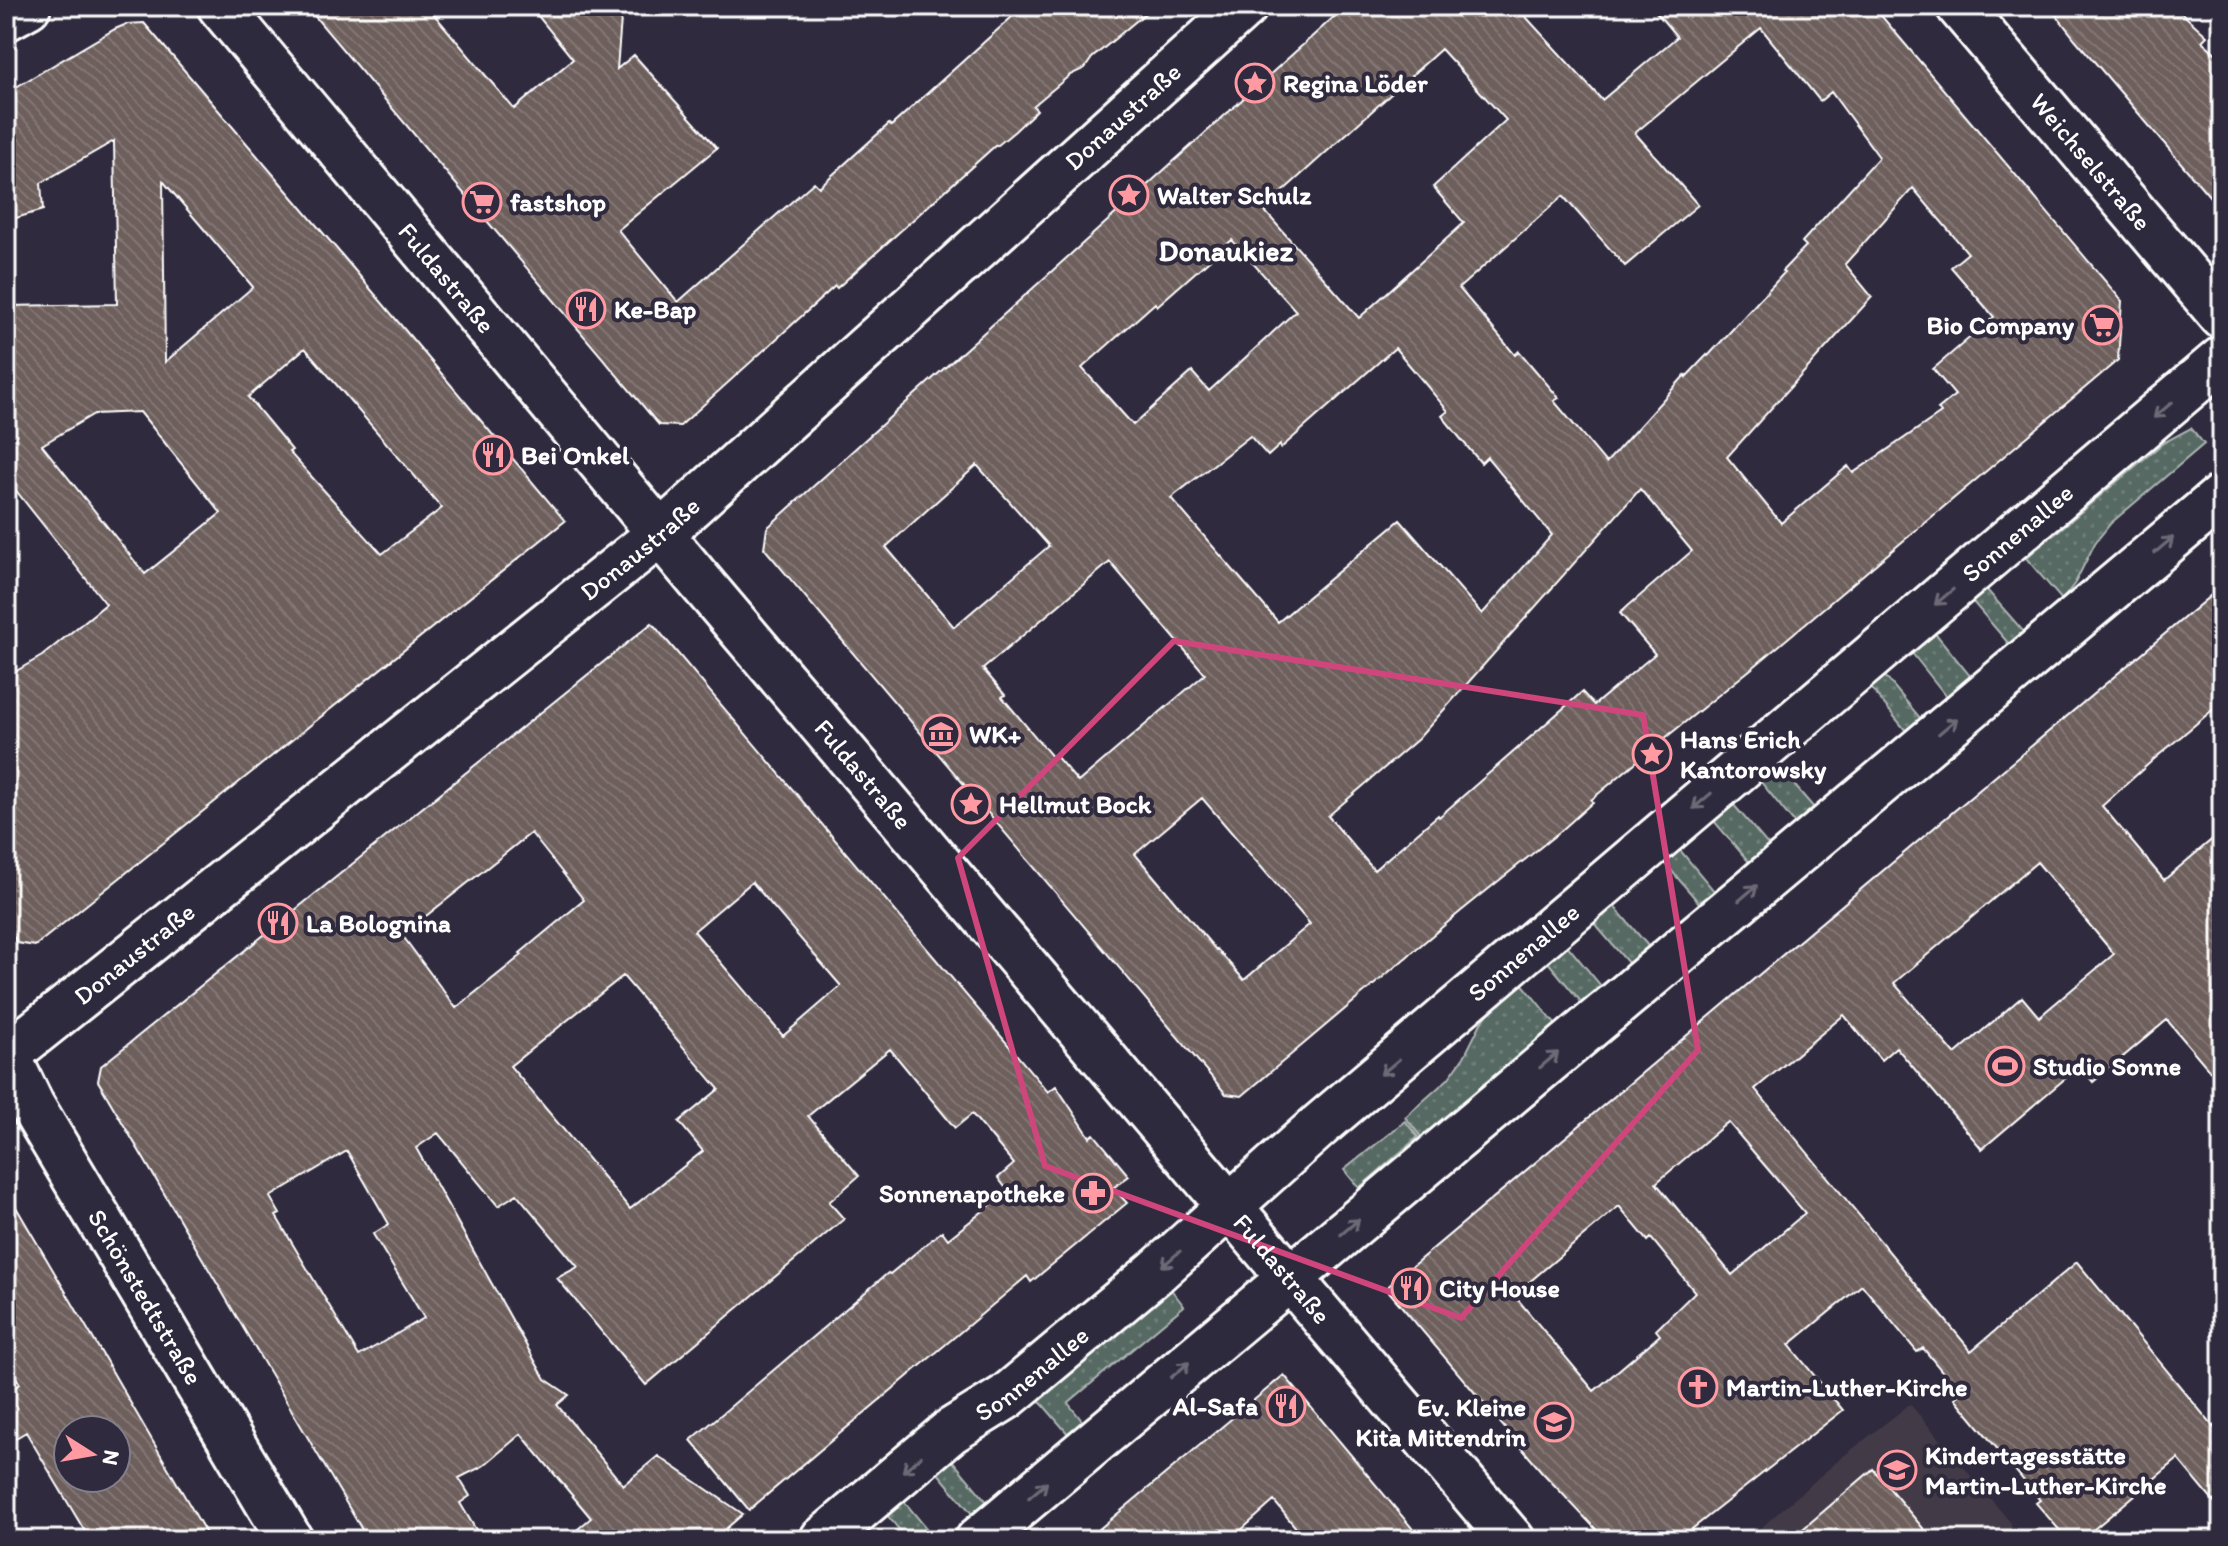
<svg xmlns="http://www.w3.org/2000/svg" width="2228" height="1546" viewBox="0 0 2228 1546" font-family="Itim,sans-serif">
<defs>
<pattern id="green-dots" width="8" height="8" patternUnits="userSpaceOnUse" patternTransform="scale(2)"><rect width="8" height="8" fill="#576a63"/><path d="M2 2h.1M6 6h.1" fill="none" stroke="#70807a" stroke-width="1.8" stroke-linecap="round"/></pattern>
<pattern id="building-back-hatch" width="6" height="6" patternUnits="userSpaceOnUse" patternTransform="scale(2)"><rect width="6" height="6" fill="#6d5e5b"/><path d="M-1 5l2 2M0 0l6 6M5-1l2 2" fill="none" stroke="#837674"/></pattern>
</defs>
<rect width="100%" height="100%" fill="#2f2a3d"/>
<filter id="ink" filterUnits="userSpaceOnUse"><feTurbulence type="fractalNoise" baseFrequency=".0125" numOctaves="2"/><feDisplacementMap in="SourceGraphic" scale="16" xChannelSelector="R" yChannelSelector="G"/><feConvolveMatrix kernelMatrix="1 2 1 2 8 2 1 2 1" color-interpolation-filters="sRGB"/></filter>
<g filter="url(#ink)">
<path fill="#423a46" d="M1910,1404l101,119 2,17h-266l94,-82z"/>
<path fill="url(#green-dots)" stroke="#abb4b1" stroke-width="2" d="M2191,428l13,16 -93,79 -16,20 -20,40 -13,17 -36,-42 137,-115z
M1987,590l37,42 -15,12 -36,-42z
M1936,634l35,43 -24,20 -35,-44z
M1885,676l36,43 -15,12 -35,-43z
M1778,766l36,42 -19,16 -35,-43z
M1733,804l36,42 -20,16 -36,-42z
M1679,849l36,43 -15,12 -36,-42z
M1613,905l36,42 -20,17 -36,-42z
M1566,944l36,43 -20,16 -35,-42z
M1521,982l35,43 -134,113 -17,-21 43,-38 16,-22 17,-34 16,-20z
M1405,1121l13,16 -59,51 -15,-18z
M1170,1288l14,18 -116,97 15,19 -14,13 -31,-36z
M951,1459l37,44 -15,12 -36,-43z
M903,1500l33,40h-28l-22,-26z"/>
<path fill="url(#building-back-hatch)" stroke="#fff" stroke-width="2" fill-rule="evenodd" d="M306,6h121l87,103 59,-50 -43,-53h92l-5,63 17,-14 83,93 -99,82 60,72 136,-120 5,5 70,-63 2,2 133,-120h130l-62,52 -7,10 -15,7 -37,31 4,4 -22,21 -18,15 -1,-1 -159,143 -2,-2 -155,140 -21,-1z
M1346,6h170l86,94 75,-63 -26,-31h222l249,295 -4,59 -362,305 -107,86 -58,49 2,2 -30,27 -103,83 -218,184 -16,-2 -462,-546 3,-20zM1761,28l59,73 11,-9 48,65 -77,85 4,4 -24,25 2,2 -76,83 -1,-1 -21,22 -1,-2 -79,88 -52,-62 5,-3 -40,-47 -4,4 -56,-67 104,-92 62,70 73,-61 -63,-72zM1441,49l65,71 -73,67 31,36 -105,95 -96,-109zM1913,188l55,65 -17,14 43,50 -61,52 22,26 -17,14 3,4 -88,60 -5,-7 -67,57 -54,-66 145,-160 -27,-33zM1232,240l64,71 -87,80 -17,-19 -59,53 -51,-57 73,-65 2,3zM1395,348l53,63 -6,5 18,22 21,25 6,-6 65,78 -70,79 -82,-94 -122,102 -107,-124 79,-62 18,20 12,-11 1,3zM977,465l72,81 -95,81 -68,-80zM1640,489l52,62 -72,62 35,41 -61,51 -12,-13 -143,125 -1,-2 -64,55 -46,-54 90,-77zM1110,562l95,112 -127,108 -22,-26 -3,2 -51,-61 3,-2 -22,-26zM1202,798l108,126 -66,56 -27,-31 -1,1 -81,-96z
M2049,6h125l33,30 -5,5 20,18v152l-147,-172z
M144,23l203,238 218,260 -530,425 -18,-3 -11,-19v-247l36,-21 64,-52 -100,-126v-172l111,-2 -3,-163 -73,42 2,27 -37,11v-128l109,-64 12,-5zM163,181l90,106 -88,75zM305,348l137,160 -60,46 -93,-102 3,-2 -44,-53zM140,412l81,101 -76,61 -103,-129 52,-31z
M2222,586v116l-69,58 -51,46 62,74 58,-49v254l-55,-65 -74,62 -13,-16 -98,83 -86,-102 -15,13 -37,-45 -89,74 216,262 106,-89 145,175v75l-44,-53 -97,81h-13l-32,-37 4,-3 -85,-102 5,-5 -37,-45 -6,4 -55,-67 -73,60 54,65 -165,130h-72l-64,-68 -156,-184zM2037,862l77,92 -75,63 -17,-20 -67,57 -61,-71zM1728,1122l77,91 -73,62 -76,-92zM1619,1206l29,35 3,-3 44,54 -39,38 4,5 -66,56 -80,-96z
M652,623l396,469 8,-6 34,51 4,-3 35,42 -16,12 14,15 -96,79 -4,-6 -278,234 -58,-70 197,-167 2,1 52,-43 6,8 60,-48 -10,-13 16,-14 -42,-50 -17,14 -65,-79 -82,67 51,60 -30,26 15,17 -198,166 -89,-107 21,-11 -61,-73 -19,12 -60,-73 -22,15 129,231 24,16 -12,10 66,80 35,-29 85,58 -30,26h-148l26,-22 -70,-84 -38,32 -24,12 11,18 -10,7 22,37h-114l-270,-459 3,-15zM531,833l53,67 -64,53 2,2 -66,53 -54,-73zM752,882l89,104 -58,50 -89,-105zM623,976l96,113 -40,33 24,29 -73,58 -120,-143zM347,1151l42,73 -16,10 51,84 -65,38 -83,-140 4,-2 -10,-17z
M6,1190l88,150 116,200h-120l-64,-108 -20,12v-52l14,-8 -14,-23zM68,1430h48v48h-48z
M1284,1375l138,165h-116l-32,-39 -44,39h-144z
M1873,1469l60,71h-143z"/>
<g fill="none" stroke-linecap="round" stroke-linejoin="round">
<g stroke="#fff" stroke-width="50">
<g id="street">
<path id="s1" d="M220,6l478,573 814,961"/>
<path id="s2" d="M1959,6l263,310"/>
<path id="s3" d="M6,1052l26,54 258,434"/>
<path id="s4" d="M6,1056l655,-523 584,-527"/>
</g>
</g>
<g stroke="#fff" stroke-width="50">
<g id="secondary">
<path d="M6,18l22,-12"/>
<path id="s5" d="M822,1540l129,-109 55,-34 150,-125 163,-146 903,-767"/>
<path d="M978,1540l1244,-1044"/>
</g>
</g>
<use href="#street" stroke="#2f2a3d" stroke-width="44"/>
<use href="#secondary" stroke="#2f2a3d" stroke-width="44"/>
</g>
<defs><path id="oneway-shaft" d="M-6 0H5M1.5-3L5.5 0L1.5 3" fill="none" stroke-width="1.6" stroke-linecap="round" stroke-linejoin="round" transform="scale(2)"/></defs>
<g stroke="#6d6a77">
<use href="#oneway-shaft" transform="translate(2163 410) rotate(140)"/>
<use href="#oneway-shaft" transform="translate(2164 545) rotate(-40)"/>
<use href="#oneway-shaft" transform="translate(1944 597) rotate(140)"/>
<use href="#oneway-shaft" transform="translate(1948 726) rotate(-40)"/>
<use href="#oneway-shaft" transform="translate(1702 801) rotate(140)"/>
<use href="#oneway-shaft" transform="translate(1748 893) rotate(-40)"/>
<use href="#oneway-shaft" transform="translate(1549 1060) rotate(-40)"/>
<use href="#oneway-shaft" transform="translate(1390 1067) rotate(140)"/>
<use href="#oneway-shaft" transform="translate(1350 1227) rotate(-40)"/>
<use href="#oneway-shaft" transform="translate(1171 1259) rotate(139)"/>
<use href="#oneway-shaft" transform="translate(1180 1370) rotate(-40)"/>
<use href="#oneway-shaft" transform="translate(912 1464) rotate(140)"/>
<use href="#oneway-shaft" transform="translate(1038 1490) rotate(-40)"/>
</g>
</g>
<path fill="none" stroke="#ce467c" stroke-width="6" stroke-linejoin="round" d="M1174,641l469,74 55,335 -237,268 -416,-152 -87,-308z"/>
<defs>
<g id="sight-ring" transform="scale(2)"><circle r="9.5" fill="#2f2a3d" stroke="#ff9aa2" stroke-width="1.5"/><path d="M0-6L1.8-2.2L6-1.7L2.9 1.2L3.7 5.4L0 3.3L-3.7 5.4L-2.9 1.2L-6-1.7L-1.8-2.2Z" fill="#ff9aa2"/></g>
<g id="supermarket-ring" transform="scale(2)"><circle r="9.5" fill="#2f2a3d" stroke="#ff9aa2" stroke-width="1.5"/><path d="M-6-5.5h2.5l.6 2H6L4.5 2H-2.5L-4.4-4H-6ZM-1.5 3.2a1.3 1.3 0 1 0 .1 0ZM3 3.2a1.3 1.3 0 1 0 .1 0Z" fill="#ff9aa2"/></g>
<g id="restaurant-ring" transform="scale(2)"><circle r="9.5" fill="#2f2a3d" stroke="#ff9aa2" stroke-width="1.5"/><path d="M-5-6h1v4h1v-4h1v4h1v-4h1v5L-1.5 .5V6h-2V.5L-5-1ZM5-6V6H3V1.5H1.5Q1.5-4 5-6Z" fill="#ff9aa2"/></g>
<g id="museum-ring" transform="scale(2)"><circle r="9.5" fill="#2f2a3d" stroke="#ff9aa2" stroke-width="1.5"/><path d="M0-6L6-3V-2H-6V-3ZM-5-1h2V3h-2ZM-1-1h2V3h-2ZM3-1h2V3H3ZM-6 4H6V6H-6Z" fill="#ff9aa2"/></g>
<g id="stadium-ring" transform="scale(2)"><circle r="9.5" fill="#2f2a3d" stroke="#ff9aa2" stroke-width="1.5"/><path d="M0-5a6.5 5 0 1 0 0 10a6.5 5 0 1 0 0-10ZM-3.5-1.8h7v3.6h-7Z" fill="#ff9aa2"/></g>
<g id="pharmacy-ring" transform="scale(2)"><circle r="9.5" fill="#2f2a3d" stroke="#ff9aa2" stroke-width="1.5"/><path d="M-2-6h4v4h4v4h-4v4h-4v-4h-4v-4h4Z" fill="#ff9aa2"/></g>
<g id="church-ring" transform="scale(2)"><circle r="9.5" fill="#2f2a3d" stroke="#ff9aa2" stroke-width="1.5"/><path d="M-1.2-6h2.4v3.5h3.3v2.4h-3.3V6h-2.4V-.1h-3.3v-2.4h3.3Z" fill="#ff9aa2"/></g>
<g id="school-ring" transform="scale(2)"><circle r="9.5" fill="#2f2a3d" stroke="#ff9aa2" stroke-width="1.5"/><path d="M0-5L7-2L0 1L-7-2ZM-4 1L0 2.5L4 1V4Q0 6-4 4Z" fill="#ff9aa2"/></g>
</defs>
<g fill-rule="evenodd">
<use href="#sight-ring" x="1255" y="83"/>
<use href="#sight-ring" x="1129" y="195"/>
<use href="#supermarket-ring" x="482" y="202"/>
<use href="#restaurant-ring" x="586" y="309"/>
<use href="#supermarket-ring" x="2102" y="325"/>
<use href="#restaurant-ring" x="493" y="455"/>
<use href="#museum-ring" x="941" y="734"/>
<use href="#sight-ring" x="1652" y="754"/>
<use href="#sight-ring" x="971" y="804"/>
<use href="#restaurant-ring" x="278" y="923"/>
<use href="#stadium-ring" x="2005" y="1066"/>
<use href="#pharmacy-ring" x="1093" y="1193"/>
<use href="#restaurant-ring" x="1411" y="1288"/>
<use href="#church-ring" x="1698" y="1387"/>
<use href="#restaurant-ring" x="1286" y="1406"/>
<use href="#school-ring" x="1554" y="1422"/>
<use href="#school-ring" x="1897" y="1470"/>
</g>
<g text-anchor="middle" stroke-width="8" stroke-linejoin="round" paint-order="stroke">
<g font-size="26" font-weight="bold" fill="#fff" stroke="#2f2a3d" text-anchor="start">
<text x="1283" y="92">Regina Löder</text>
<text x="1157" y="204">Walter Schulz</text>
<text x="510" y="211">fastshop</text>
<text x="614" y="318">Ke-Bap</text>
<text x="2074" y="334" text-anchor="end">Bio Company</text>
<text x="521" y="464">Bei Onkel</text>
<text x="969" y="743">WK+</text>
<text x="1680" y="748">Hans Erich<tspan x="1680" dy="30">Kantorowsky</tspan></text>
<text x="999" y="813">Hellmut Bock</text>
<text x="306" y="932">La Bolognina</text>
<text x="2033" y="1075">Studio Sonne</text>
<text x="1065" y="1202" text-anchor="end">Sonnenapotheke</text>
<text x="1439" y="1297">City House</text>
<text x="1726" y="1396">Martin-Luther-Kirche</text>
<text x="1258" y="1415" text-anchor="end">Al-Safa</text>
<text x="1526" y="1416" text-anchor="end">Ev. Kleine<tspan x="1526" dy="30">Kita Mittendrin</tspan></text>
<text x="1925" y="1464">Kindertagesstätte<tspan x="1925" dy="30">Martin-Luther-Kirche</tspan></text>
</g>
<g font-size="26" fill="#fff" stroke="#2f2a3d">
<text dy="9" stroke="none"><textPath href="#s4" startOffset="1460">Donaustraße</textPath></text>
<text dy="9" stroke="none"><textPath href="#s2" startOffset="204">Weichselstraße</textPath></text>
<text dy="9" stroke="none"><textPath href="#s1" startOffset="354">Fuldastraße</textPath></text>
<text dy="9" stroke="none"><textPath href="#s5" startOffset="1564">Sonnenallee</textPath></text>
<text dy="9" stroke="none"><textPath href="#s4" startOffset="812">Donaustraße</textPath></text>
<text dy="9" stroke="none"><textPath href="#s1" startOffset="1002">Fuldastraße</textPath></text>
<text dy="9" stroke="none"><textPath href="#s5" startOffset="916">Sonnenallee</textPath></text>
<text dy="9" stroke="none"><textPath href="#s4" startOffset="164">Donaustraße</textPath></text>
<text dy="9" stroke="none"><textPath href="#s1" startOffset="1650">Fuldastraße</textPath></text>
<text dy="9" stroke="none"><textPath href="#s3" startOffset="282">Schönstedtstraße</textPath></text>
<text dy="9" stroke="none"><textPath href="#s5" startOffset="268">Sonnenallee</textPath></text>
</g>
<g font-size="30" font-weight="bold" fill="#fff" stroke="#2f2a3d">
<text x="1226" y="261">Donaukiez</text>
</g>
</g>
<rect width="2228" height="1546" fill="none" stroke="#2f2a3d" stroke-width="32"/>
<rect x="16" y="16" width="2196" height="1514" fill="none" stroke="#fff" stroke-width="3" filter="url(#ink)"/>
<g transform="translate(92 1454) rotate(101)"><circle r="38" fill="#2f2a3d" stroke="#827f8b" stroke-width="2"/>
<path d="M0-6L14 30L0 20L-14 30Z" fill="#ff9aa2"/>
<text y="-12" font-size="22" font-weight="bold" text-anchor="middle" fill="#ffffff">N</text>
</g>
</svg>
